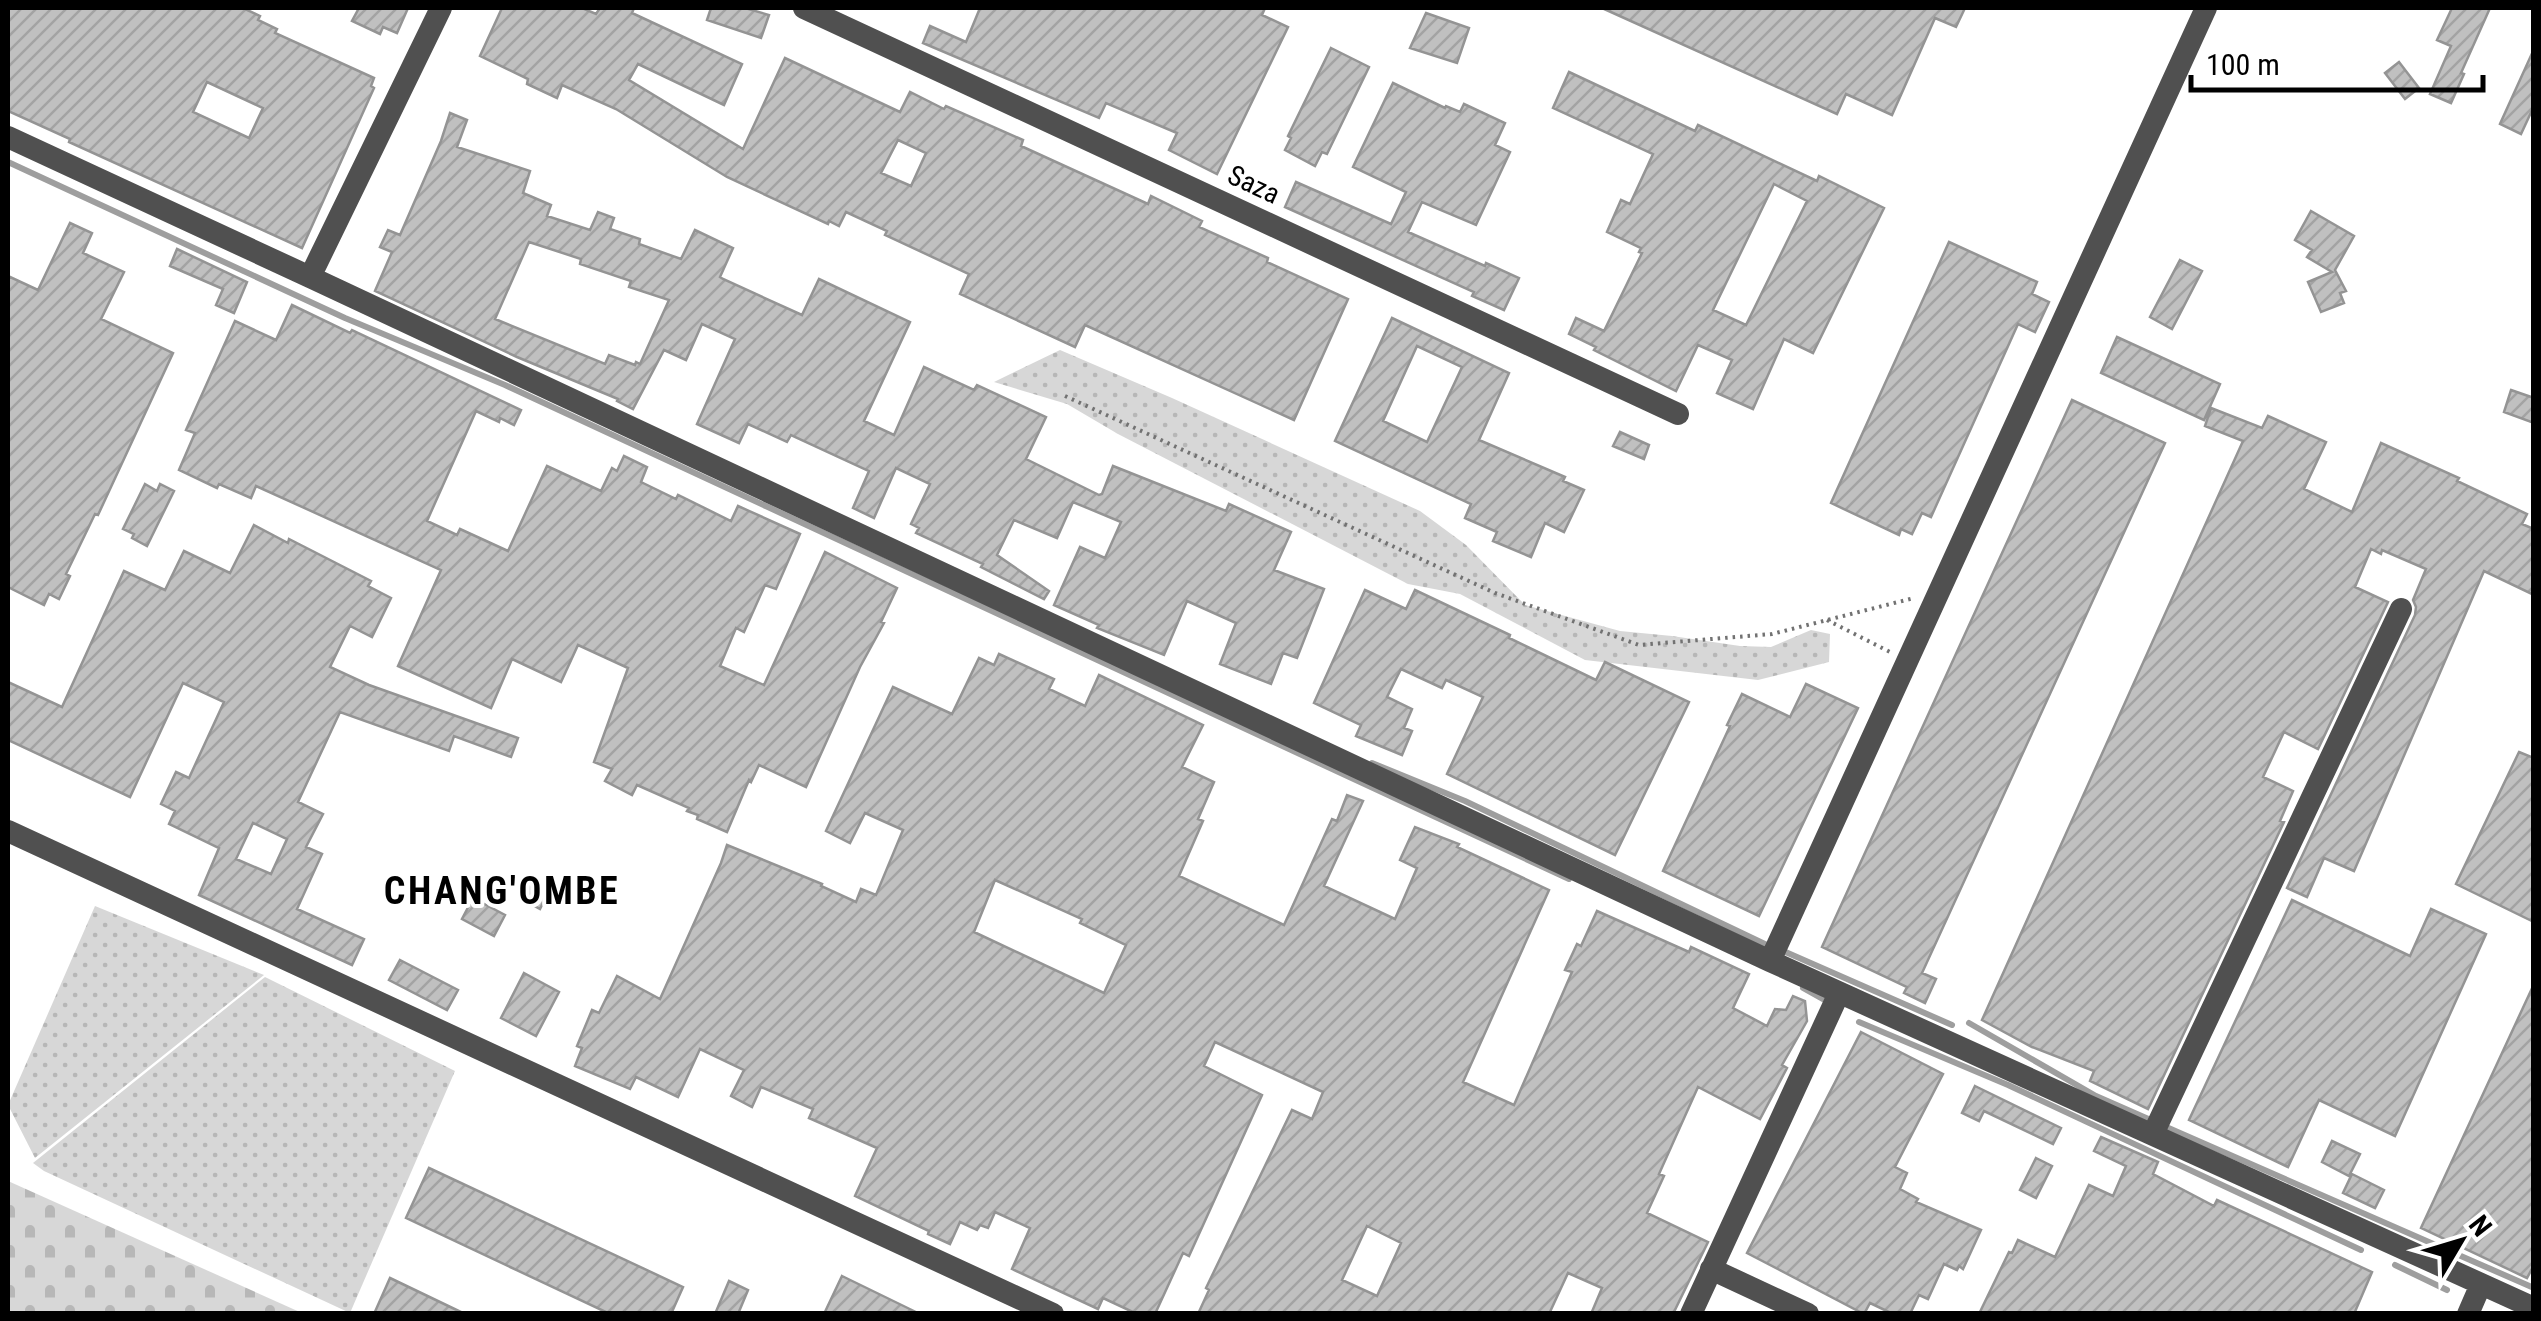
<svg xmlns="http://www.w3.org/2000/svg" width="2541" height="1321" viewBox="0 0 2541 1321" font-family="'Roboto Condensed',sans-serif">
<defs>
<pattern id="grass-dots" width="8" height="8" patternUnits="userSpaceOnUse" patternTransform="scale(2.5)"><rect width="8" height="8" fill="#d7d7d7"/><path d="M2 2h.1M6 6h.1" fill="none" stroke="#b7b7b7" stroke-width="1.8" stroke-linecap="round"/></pattern>
<pattern id="cemetery-stones" width="16" height="16" patternUnits="userSpaceOnUse" patternTransform="scale(2.5)"><rect width="16" height="16" fill="#d7d7d7"/><path d="M2 7V4a2 2 0 0 1 4 0v3zM10 15v-3a2 2 0 0 1 4 0v3z" fill="#b7b7b7"/></pattern>
<pattern id="building-hatch" width="6" height="6" patternUnits="userSpaceOnUse" patternTransform="scale(2.5)"><rect width="6" height="6" fill="#c0c0c0"/><path d="M-1 1l2-2M0 6l6-6M5 7l2-2" fill="none" stroke="#a3a3a3"/></pattern>
</defs>
<rect width="100%" height="100%" fill="#fff"/>
<path fill="url(#grass-dots)" d="M1060,350l112,48 248,113 46,34 59,60 95,26 52,5 68,10 31,1 40,-17 19,4 -1,28 -71,18 -173,-20 -125,-66 -52,-10 -290,-150 -51,-30 -73,-22z
M95,906l169,69 -229,183 -27,-53z
M265,977l190,94 -105,242 -306,-142 -11,-8z"/>
<path fill="url(#cemetery-stones)" d="M8,1181l294,132h-294z"/>
<g fill="none" stroke-linecap="round" stroke-linejoin="round">
<path stroke="#9e9e9e" stroke-width="6" d="M8,162l337,156 160,67 1064,494
M1372,763l93,38 304,145
M1781,950l171,75
M1803,988l25,14
M1859,1022l149,63 353,165
M1969,1023l127,73 57,25
M2164,1126l370,162
M2395,1265l52,25"/>
</g>
<path fill="url(#building-hatch)" stroke="#949494" stroke-width="2.5" fill-rule="evenodd" d="M8,8h235l17,8 -2,4 19,9 -2,4 99,45 -3,8 3,2 -72,160 -233,-106 1,-3 -62,-28zM207,82l56,26 -14,30 -56,-26z
M359,8h49l-11,25 -14,-6 -3,7 -28,-13z
M502,8h80l14,6 4,-6h34l-2,5 110,51 -18,41 -86,-41 -9,16 114,69 42,-91 115,54 10,-20 34,17 2,-3 77,34 -2,6 127,58 3,-8 51,25 -3,6 69,31 -1,4 81,37 -54,121 -209,-95 -10,22 -115,-53 9,-20 -84,-39 2,-4 -41,-19 -7,14 -10,-5 -1,3 -101,-47 -111,-68 -54,-24 -5,13 -30,-14 1,-5 -48,-23zM898,140l28,13 -15,33 -30,-13z
M711,8h34l24,7 -8,23 -54,-18z
M980,8h285l-3,7 26,12 -71,147 -48,-24 8,-17 -71,-30 -7,15 -176,-75 7,-17 36,16z
M1602,8h363l-9,19 -21,-9 -43,97 -46,-21 -9,20z
M2452,8h38l-29,65 3,1 -13,29 -21,-9 21,-48 -14,-6z
M1426,13l43,15 -12,35 -47,-15z
M1331,48l38,19 -42,87 -5,-2 -7,14 -30,-16 6,-12 -3,-2z
M2534,49v57l-13,28 -21,-10z
M2399,62l20,26 -14,11 -20,-26z
M1569,72l126,59 3,-6 119,56 2,-5 65,32 -71,145 -29,-14 -31,70 -36,-16 15,-33 -34,-15 -22,46 -82,-41 2,-3 -27,-13 7,-16 28,13 38,-78 -3,-1 2,-4 -34,-16 14,-32 9,4 23,-50 -100,-46zM1774,184l33,17 -61,124 -33,-15z
M1393,83l52,25 1,-2 14,6 4,-8 41,19 -10,22 15,7 -34,73 -54,-23 -14,30 77,34 1,-3 33,15 -15,32 -32,-14 2,-4 -189,-85 11,-25 95,42 15,-32 -53,-25z
M450,113l17,7 -10,27 73,24 -7,22 28,12 -4,11 43,14 8,-18 16,6 -4,11 30,10 -1,5 42,15 14,-29 38,18 -13,29 3,2 79,36 17,-36 91,43 -46,99 30,14 30,-68 50,23 3,-5 69,32 -20,42 73,36 3,-1 11,-28 113,45 3,-7 62,28 -17,38 50,19 -27,69 -14,-5 -12,31 -51,-20 16,-41 -49,-22 -23,54 -67,-27 2,-3 -45,-20 26,-58 25,11 16,-36 -48,-20 -16,36 -43,-18 -17,35 52,36 -5,8 -63,-32 2,-3 -67,-31 3,-5 -8,-4 19,-40 -34,-16 -22,50 -21,-10 16,-37 -78,-36 -4,7 -39,-18 -9,19 -42,-19 38,-85 -33,-15 -16,36 -22,-10 -31,59 -16,-8 1,-2 -101,-42 -142,-66 17,-39 -12,-5 8,-17 12,5 41,-94zM529,242l52,17 -1,5 51,17 -2,6 40,13 -29,64 -4,-2 -1,3 -26,-10 -4,9 -110,-45z
M2311,211l43,25 -19,34 11,21 -6,2 4,10 -23,9 -13,-30 24,-10 -25,-15 5,-7 -17,-10z
M70,223l22,10 -9,20 41,19 -23,47 72,34 -75,162 -3,-1 -29,60 4,2 -11,23 -10,-5 -5,11 -36,-18v-311l30,14z
M1949,242l88,40 -5,12 17,8 -14,30 -17,-8 -87,193 -9,-4 -10,21 -11,-5 -2,6 -68,-32z
M177,249l70,33 -13,31 -18,-8 7,-16 -53,-23z
M2180,260l22,11 -30,58 -22,-12z
M292,305l58,28 2,-3 169,80 -7,15 -14,-7 -1,4 -23,-11 -49,110 30,14 3,-6 48,22 39,-85 54,25 11,-23 5,3 7,-15 23,11 -6,15 35,17 2,-4 53,26 7,-15 62,28 -24,55 -11,-4 -21,47 -8,-4 -16,38 44,19 61,-133 72,36 -16,34 3,1 -24,44 -54,120 -47,-22 -8,17 -2,-2 -22,52 -30,-13 1,-4 -11,-4 2,-3 -52,-23 -5,10 -27,-14 7,-12 -18,-7 34,-94 -50,-23 -17,37 -49,-23 -21,49 -93,-42 43,-96 -185,-84 -5,12 -32,-14 -2,4 -38,-18 16,-37 -9,-3 49,-109 41,19z
M1392,318l117,55 -30,67 86,37 -2,4 21,9 -20,42 -19,-9 -14,34 -38,-16 4,-9 -32,-14 6,-14 -136,-63zM1417,346l45,21 -35,75 -44,-21z
M2117,337l103,47 -16,36 -103,-47z
M2511,390l23,8v25l-30,-11z
M2072,400l93,43 -243,530 14,6 -11,24 -21,-10 3,-6 -85,-40z
M2211,408l51,20 6,-12 58,26 -22,47 48,23 29,-69 78,35 -2,3 70,33 -5,10 12,5v66l-50,-24 -130,300 -30,-13 -17,39 -20,-9 128,-273 1,-8 -3,-7 13,-31 -44,-19 -1,4 -10,-5 -16,38 33,15 -70,147 -34,-17 -21,45 30,14 -13,30 4,1 -136,287 -58,-28 4,-10 -62,-24 -50,-27 261,-579 -38,-15z
M1620,432l29,13 -5,14 -31,-13z
M145,484l12,7 3,-7 14,7 -27,55 -15,-8 2,-4 -11,-5z
M254,525l34,18 1,-4 82,42 -3,5 23,12 -19,39 -22,-11 -20,41 39,18 149,53 -7,19 -57,-21 -5,15 -109,-39 -42,90 25,12 -17,33 16,7 -25,55 67,30 -12,26 -153,-70 20,-47 -50,-24 6,-13 -14,-7 15,-32 13,6 35,-76 -41,-19 -53,114 -122,-57v-58l54,25 62,-136 41,19 19,-39 46,22zM253,823l34,16 -16,35 -35,-15z
M1365,590l41,19 9,-19 95,45 -1,3 87,42 9,-18 84,40 -74,153 -168,-81 36,-77 -37,-17 -4,8 -41,-19 -14,28 25,12 -8,19 8,3 -10,24 -46,-19 5,-11 -47,-22z
M999,654l55,25 -5,10 36,17 14,-31 104,50 -21,42 32,15 -16,37 5,2 -24,55 105,49 48,-106 5,2 10,-26 16,6 -39,85 71,33 22,-51 -17,-8 15,-33 44,17 -2,3 92,43 -86,192 51,23 58,-133 -7,-2 12,-26 4,2 16,-35 92,41 2,-5 58,27 -16,34 34,18 8,-17 11,1 7,-14 12,5 2,20 -25,44 5,3 -27,51 -62,-32 -39,87 5,2 -17,37 61,29 -35,72h-82l11,-26 -34,-15 -19,41h-351l11,-24 -3,-2 86,-178 20,9 11,-27 -108,-50 -11,24 58,29 -73,161 -6,-3 -28,61h-18l-34,-16 -5,11 -86,-40 18,-41 -35,-16 -7,16 -8,-3 -3,5 -17,-8 -10,22 -22,-10 1,-3 -74,-35 22,-48 -68,-30 4,-9 -52,-22 -9,20 -21,-11 13,-26 -44,-21 -22,48 -42,-20 -6,12 -55,-23 7,-18 -5,-2 15,-36 7,3 18,-37 43,23 61,-136 6,-18 95,39 -1,2 35,16 5,-13 15,6 27,-65 -38,-17 -15,30 -24,-12 67,-144 59,27 27,-56 15,7zM995,880l87,39 -2,4 46,22 -22,48 -130,-61zM1367,1226l34,17 -24,53 -35,-16z
M1806,684l52,24 -99,208 -96,-45 67,-145 -3,-1 15,-31 48,23z
M2519,752l15,6v164l-78,-38z
M530,878l20,10 -10,21 -20,-11z
M473,898l32,17 -11,21 -32,-17z
M2292,900l118,56 21,-47 55,25 -91,202 -76,-36 -31,67 -99,-47z
M400,960l58,30 -11,20 -58,-30z
M524,973l35,19 -23,44 -35,-18z
M2534,984v281l-7,13 -106,-50z
M1861,1032l82,42 -48,93 12,6 -7,16 18,10 -2,3 65,28 -18,39 -4,-3 -2,4 -13,-6 -16,35 -9,-4 -9,19h-17l-23,-11 -6,11 -117,-61z
M1975,1086l86,42 -8,16 -69,-33 -5,10 -17,-8z
M2101,1137l57,25 -5,12 61,32 3,-6 155,72 -18,42h-375l30,-62 3,1 6,-13 37,17 34,-72 24,11 13,-30 -32,-15z
M2332,1141l28,13 -11,22 -27,-14z
M2036,1158l16,8 -16,32 -16,-8z
M429,1168l254,119 -12,27h-61l-204,-96z
M2352,1174l32,16 -9,18 -32,-15z
M842,1276l78,38h-96z
M390,1278l75,36h-91z
M729,1281l19,9 -10,24h-23z"/>
<g fill="none" stroke-linecap="round" stroke-linejoin="round">
<path stroke="#727272" stroke-width="4" stroke-dasharray="2.5 5" stroke-linecap="butt" d="M1065,396l430,197 144,52 133,-11 142,-36
M1827,620l63,32"/>
<path stroke="#505050" stroke-width="22" d="M804,8l874,406
M8,137l302,140 1460,684 764,347
M310,277l131,-269
M8,831l1045,483
M1770,961l436,-953
M2153,1134l248,-525
M1711,1269l97,45
M1691,1314l148,-321
M2468,1314l13,-30"/>
</g>
<g text-anchor="middle" stroke-width="8" stroke-linejoin="round" paint-order="stroke">
<g font-size="28" fill="#000" stroke="#fff">
<text transform="translate(1254 184) rotate(25)" y="10">Saza</text>
</g>
<g font-size="38" font-weight="bold" letter-spacing="2.5" fill="#000" stroke="#fff">
<text x="502" y="904">CHANG'OMBE</text>
</g>
</g>
<rect width="2541" height="1321" fill="none" stroke="#000000" stroke-width="20"/>
<g transform="translate(2461 1241) rotate(52)" stroke="#ffffff" stroke-width="8" paint-order="stroke">
<path d="M0-8L18 38L0 25L-18 38Z" fill="#000000"/>
<text y="-15" font-size="28" font-weight="bold" text-anchor="middle" fill="#000000">N</text>
</g>
<path d="M2191 75v15h292v-15" fill="none" stroke="#000000" stroke-width="5"/>
<text x="2206" y="75" font-size="30" fill="#000000" stroke="#ffffff" stroke-width="8" paint-order="stroke">100 m</text>
</svg>
